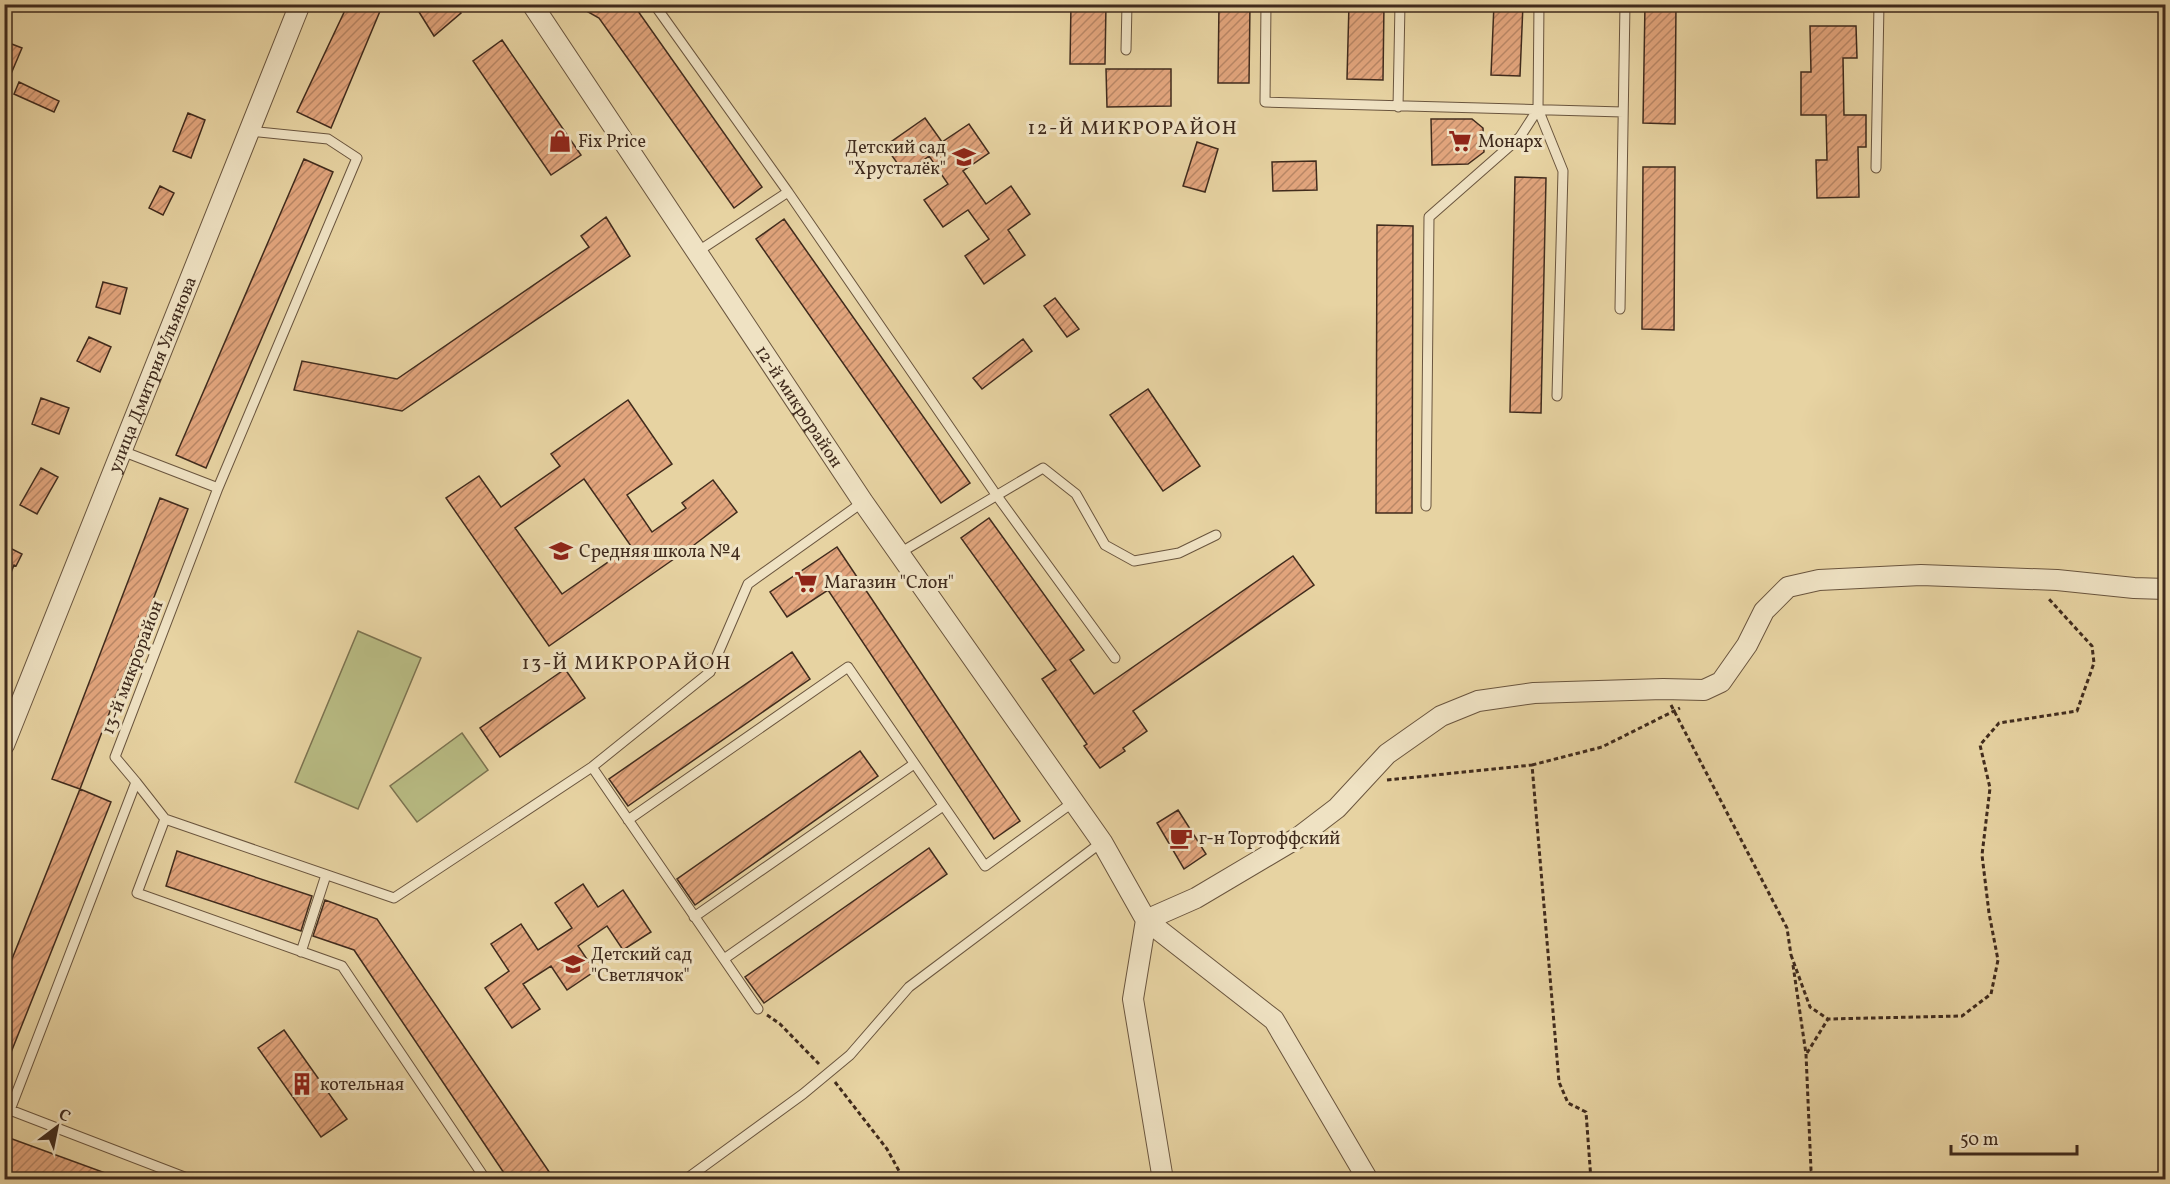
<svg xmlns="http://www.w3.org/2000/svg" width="2170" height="1184" viewBox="0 0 2170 1184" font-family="Vollkorn,serif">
<defs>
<pattern id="building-hatch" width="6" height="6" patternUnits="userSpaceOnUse" patternTransform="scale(1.5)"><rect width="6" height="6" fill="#e2a57d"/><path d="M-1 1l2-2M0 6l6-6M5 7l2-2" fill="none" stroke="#b98766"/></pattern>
</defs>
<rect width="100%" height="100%" fill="#e7d3a2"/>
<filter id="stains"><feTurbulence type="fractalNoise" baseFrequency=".00333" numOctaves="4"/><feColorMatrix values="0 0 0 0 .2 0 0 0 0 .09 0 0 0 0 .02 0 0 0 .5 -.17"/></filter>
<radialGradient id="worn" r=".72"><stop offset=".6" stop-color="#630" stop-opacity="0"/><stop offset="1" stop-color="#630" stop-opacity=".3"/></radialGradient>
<path fill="#b8bb83" stroke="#7c7350" stroke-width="1.5" d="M358,631l63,27 -63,151 -63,-27z
M462,733l26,37 -71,52 -27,-36z"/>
<path fill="url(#building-hatch)" stroke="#402b1d" stroke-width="1.5" fill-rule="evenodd" d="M348,4h35l-52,124 -34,-16z
M414,4h42l5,9 -27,23z
M574,4h59l129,183 -28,21 -135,-190z
M1071,4h35l-1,60h-35z
M1219,4h31l-1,79h-31z
M1349,4h35l-1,76 -36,-1z
M1494,4h29l-3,72 -29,-1z
M1645,4h31l-1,120 -32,-1z
M1810,26h46l1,32h-14l1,57h22v32h-8l1,50 -42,1 -1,-38h11l-1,-45h-25v-43h10z
M502,40l79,115 -30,20 -78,-114z
M4,41l18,7 -17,40h-1z
M1106,69h65v37l-64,1z
M19,82l40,19 -5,11 -40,-18z
M188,113l17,7 -14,38 -18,-7z
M925,118l17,24 27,-18 20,29 -26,18 23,33 25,-18 19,28 -22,16 17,25 -41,29 -19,-28 24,-17 -21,-29 -25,17 -19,-27 24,-16 -19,-28 -24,18 -20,-28z
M1431,119h41l11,9 1,24 -16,12 -36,1z
M1197,142l21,7 -13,43 -22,-6z
M304,159l29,13 -127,296 -30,-13z
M1316,161l1,29 -44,1 -1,-29z
M1643,167h32l-1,163 -32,-1z
M1515,177l31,1 -5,235 -31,-1z
M160,186l14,7 -11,22 -14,-7z
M606,217l24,39 -228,155 -108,-21 8,-29 95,18 192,-132 -8,-11z
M784,219l186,264 -29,20 -185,-264z
M1377,225l36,1 -1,287h-36z
M103,282l24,6 -7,26 -24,-7z
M1055,298l24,31 -12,8 -23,-31z
M89,337l22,10 -11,25 -23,-11z
M1023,339l9,12 -50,38 -9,-11z
M1148,389l52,77 -37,25 -53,-76z
M41,398l28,10 -10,26 -27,-10z
M628,400l44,64 -45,31 25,37 34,-24 -4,-5 31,-23 24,32 -43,33 -145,101 -103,-148 33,-22 22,31 59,-41 -9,-12zM584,479l47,67 -69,48 -47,-66z
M41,468l17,9 -21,37 -17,-9z
M160,498l28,11 -108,280 -28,-10z
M989,518l95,132 -14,10 24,34 199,-138 21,29 -181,126 14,20 -24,17 2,3 -25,17 -16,-22 3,-2 -45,-65 14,-9 -95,-132z
M4,545l18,9 -6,12 -2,-1 -9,23z
M837,547l183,274 -26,18 -166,-249 -41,27 -17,-25z
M792,652l18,27 -182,127 -19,-27z
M565,669l20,29 -85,59 -20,-29z
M860,751l18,25 -183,129 -18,-26z
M80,789l31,13 -107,268v-91z
M1178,810l28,44 -22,15 -27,-46z
M929,848l18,26 -183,129 -19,-26z
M177,851l135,45 -11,35 -135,-45z
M583,884l15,23 25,-17 28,42 -28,18 -16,-24 -29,20 17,25 -28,19 -16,-24 -28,18 17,25 -28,19 -27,-40 24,-17 -18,-27 30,-20 17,26 34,-22 -17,-25z
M325,900l52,19 177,260h-46l-154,-229 -41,-14z
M284,1030l63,89 -26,18 -63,-89z
M4,1136l115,42v1h-90l-25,-8z"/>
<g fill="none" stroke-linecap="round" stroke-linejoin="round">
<g stroke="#6a553e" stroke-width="11">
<path id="service" d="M654,4l134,188
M1266,4l-1,98 358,10
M1539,4l-1,105 25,62 -6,225
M1126,50l1,-46
M1398,107l2,-103
M1876,168l3,-164
M697,252l91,-60 209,304 118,162
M1620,309l5,-305
M122,451l96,37
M1426,506l3,-289 91,-80 18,-28
M898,554l145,-86 33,26 29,51 29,16 45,-8 37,-18
M592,767l166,242
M136,782l29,37 229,79 198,-131 118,-95 38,-88 115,-82
M165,819l-28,74 205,73 144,214
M628,820l220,-153 137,199 87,-63
M694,917l220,-153
M301,952l25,-77
M724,959l219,-153
M192,1180l-182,-70 126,-328 -21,-25 103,-269 139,-330 -29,-19 -78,-8
M685,1180l118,-86 47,-39 59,-68 193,-145"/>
</g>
<g stroke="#6a553e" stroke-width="22">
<g id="minor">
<path id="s1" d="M532,4l331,498 239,340 44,78 -13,79 30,181"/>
<path id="s2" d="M4,745l296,-741"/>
<path d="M1368,1180l-94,-160 -128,-100 50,-22 103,-61 38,-29 50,-54 54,-38 37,-15 56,-8 129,-4 41,1 17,-8 26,-37 17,-34 24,-24 31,-7 102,-5 136,5 77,8 32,1"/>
</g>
</g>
<path stroke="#402b1d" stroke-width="3" stroke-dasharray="4.5 3" stroke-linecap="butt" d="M1671,705l116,223 4,27
M1532,765l70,-18 78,-39
M1387,780l145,-15 27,317 9,21 18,9 5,68
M1791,955l19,52 18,12 134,-3 29,-22 7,-34 -9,-47 -7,-58 8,-67 -10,-43 19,-22 78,-12 17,-48 -2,-17 -44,-48
M1793,965l13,89 5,116 5,10
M767,1015l13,9 39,40
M1807,1053l21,-34
M835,1082l52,67 17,31"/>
<use href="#service" stroke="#efe2c3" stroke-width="9"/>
<use href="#minor" stroke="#efe2c3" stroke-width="20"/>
</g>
<defs>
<g id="shop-bare" transform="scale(1.8)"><path d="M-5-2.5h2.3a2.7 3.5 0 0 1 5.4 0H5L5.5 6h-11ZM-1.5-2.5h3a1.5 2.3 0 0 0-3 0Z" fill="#8f2418" stroke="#efe2c3" stroke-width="2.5" paint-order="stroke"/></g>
<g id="supermarket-bare" transform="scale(1.8)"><path d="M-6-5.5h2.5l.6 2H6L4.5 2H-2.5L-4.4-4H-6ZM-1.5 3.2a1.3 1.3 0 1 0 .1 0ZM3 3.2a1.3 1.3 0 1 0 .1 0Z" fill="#8f2418" stroke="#efe2c3" stroke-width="2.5" paint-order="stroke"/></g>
<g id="school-bare" transform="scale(1.8)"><path d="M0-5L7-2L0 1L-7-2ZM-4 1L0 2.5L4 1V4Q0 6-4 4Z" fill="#8f2418" stroke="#efe2c3" stroke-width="2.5" paint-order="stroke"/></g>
<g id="cafe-bare" transform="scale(1.8)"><path d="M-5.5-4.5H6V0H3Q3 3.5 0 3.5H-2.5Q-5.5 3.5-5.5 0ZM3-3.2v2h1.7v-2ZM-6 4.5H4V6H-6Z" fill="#8f2418" stroke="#efe2c3" stroke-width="2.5" paint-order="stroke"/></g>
<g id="building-bare" transform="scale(1.8)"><path d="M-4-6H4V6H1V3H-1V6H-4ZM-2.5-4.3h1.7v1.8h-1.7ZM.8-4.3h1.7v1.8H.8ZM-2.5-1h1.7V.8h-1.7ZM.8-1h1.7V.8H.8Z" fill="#8f2418" stroke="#efe2c3" stroke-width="2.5" paint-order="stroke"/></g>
</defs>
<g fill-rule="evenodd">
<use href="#shop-bare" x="560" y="141"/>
<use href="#supermarket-bare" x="1460" y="141"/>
<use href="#school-bare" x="964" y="157"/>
<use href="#school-bare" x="561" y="551"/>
<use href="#supermarket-bare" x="806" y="582"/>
<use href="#cafe-bare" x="1181" y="838"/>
<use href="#school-bare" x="573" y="964"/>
<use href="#building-bare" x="302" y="1084"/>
</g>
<g text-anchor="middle" stroke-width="6" stroke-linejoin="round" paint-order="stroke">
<g font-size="18" fill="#402b1d" stroke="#efe2c3" text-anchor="start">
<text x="578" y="147">Fix Price</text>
<text x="1478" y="147">Монарх</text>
<text x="946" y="153" text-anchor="end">Детский сад<tspan x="946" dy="21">"Хрусталёк"</tspan></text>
<text x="579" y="557">Средняя школа №4</text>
<text x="824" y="588">Магазин "Слон"</text>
<text x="1199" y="844">г-н Тортоффский</text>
<text x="591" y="960">Детский сад<tspan x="591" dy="21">"Светлячок"</tspan></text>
<text x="320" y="1090">котельная</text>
</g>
<g font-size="18" fill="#402b1d" stroke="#efe2c3">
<text dy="6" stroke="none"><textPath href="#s2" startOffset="399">улица Дмитрия Ульянова</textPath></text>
<text dy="6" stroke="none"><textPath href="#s1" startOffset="483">12-й микрорайон</textPath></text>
<text transform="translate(132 667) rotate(-69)" y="6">13-й микрорайон</text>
</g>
<g font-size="20" letter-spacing="1.5" fill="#402b1d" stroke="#efe2c3">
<text x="1133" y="134">12-Й МИКРОРАЙОН</text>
<text x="627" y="669">13-Й МИКРОРАЙОН</text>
</g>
</g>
<rect width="2170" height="1184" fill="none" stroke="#e7d3a2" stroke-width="24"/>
<rect x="6" y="6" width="2158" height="1172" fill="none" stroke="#402b1d" stroke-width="3"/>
<rect x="12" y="12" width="2146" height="1160" fill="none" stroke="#402b1d" stroke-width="1.5"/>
<g transform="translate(57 1127) rotate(32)" stroke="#efe2c3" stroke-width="4.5" paint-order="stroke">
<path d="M0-4.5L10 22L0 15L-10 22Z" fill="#402b1d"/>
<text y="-9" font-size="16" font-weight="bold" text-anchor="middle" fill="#402b1d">С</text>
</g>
<path d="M1951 1145v9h126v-9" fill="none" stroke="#402b1d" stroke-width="3"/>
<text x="1960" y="1145" font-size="18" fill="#402b1d" stroke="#efe2c3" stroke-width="4.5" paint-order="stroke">50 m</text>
<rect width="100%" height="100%" filter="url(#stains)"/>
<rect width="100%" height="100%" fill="url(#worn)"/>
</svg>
